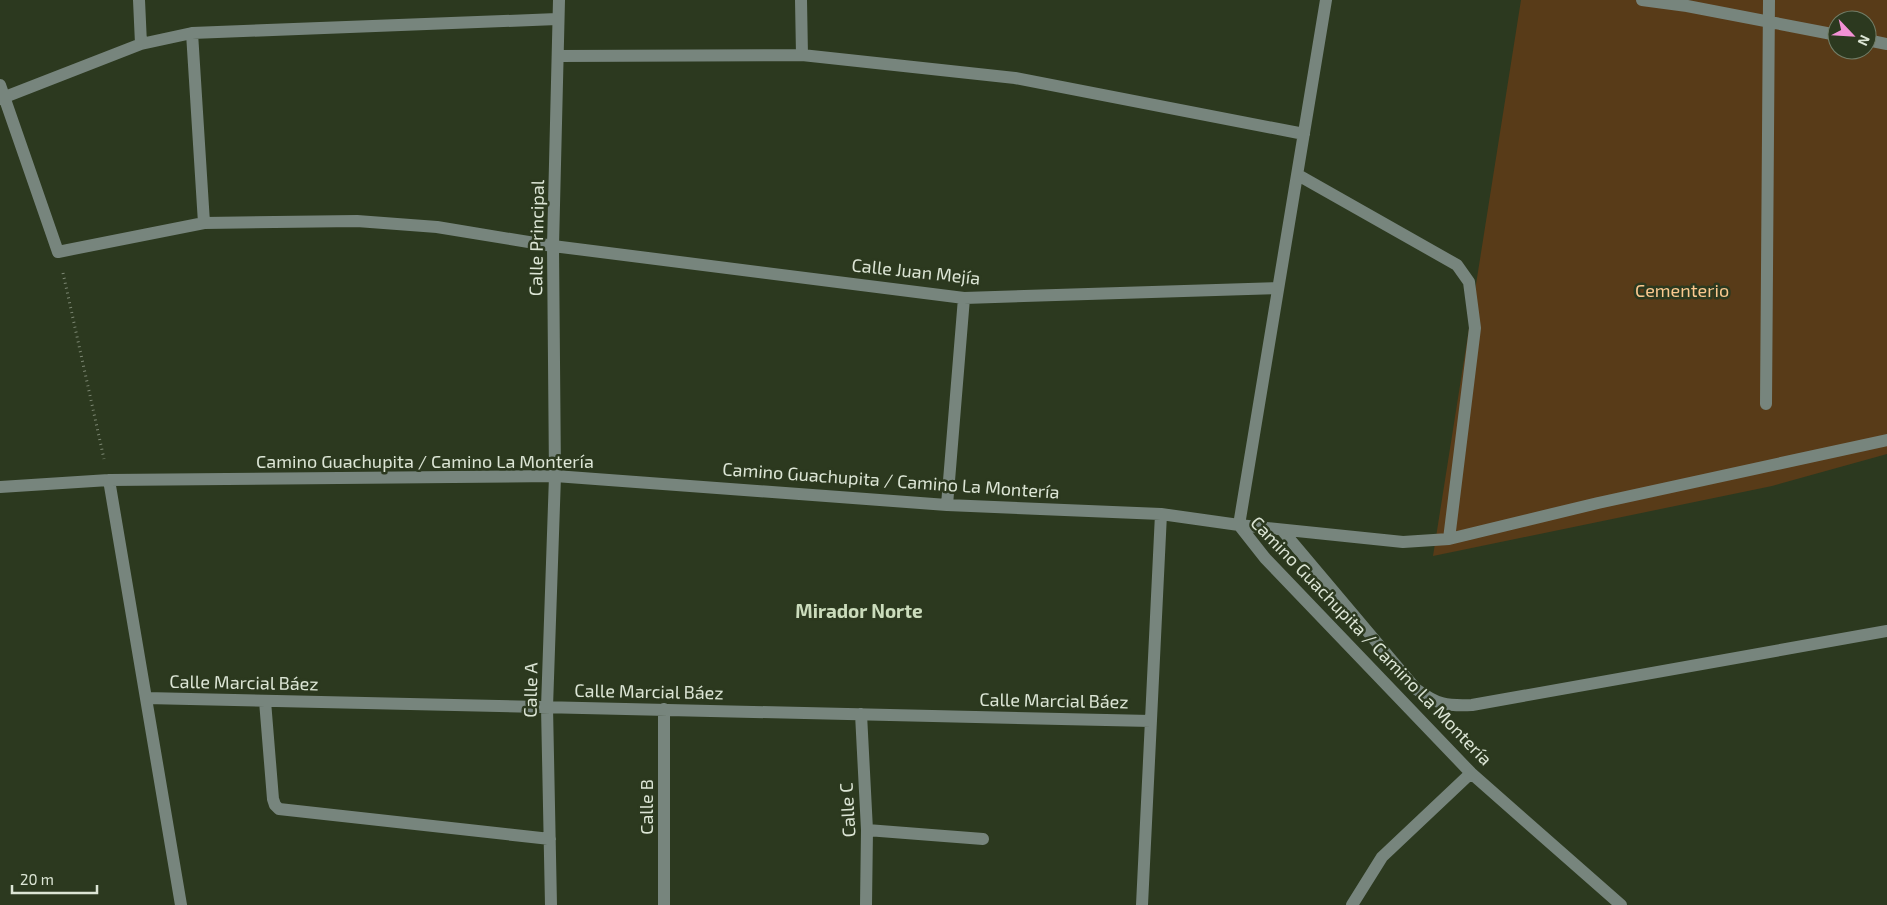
<svg xmlns="http://www.w3.org/2000/svg" width="1887" height="905" viewBox="0 0 1887 905" font-family="'Exo 2',sans-serif">
<rect width="100%" height="100%" fill="#2c391f"/>
<path fill="#583b18" fill-rule="evenodd" d="M1521,0h366v454l-115,32 -339,70zM1837,20h30v30h-30z"/>
<g fill="none" stroke-linecap="round" stroke-linejoin="round">
<path stroke="#7c8772" stroke-width="3" stroke-dasharray="1 4" stroke-linecap="butt" d="M63,273l41,186"/>
<path stroke="#77857d" stroke-width="12" d="M139,0l2,44
M801,0l1,55
M1326,0l-87,525 164,17 46,-3 149,-36 289,-63
M1642,0l45,6 150,29
M192,33l12,190
M1867,40l20,4
M558,56l244,-1 213,23 289,56
M0,85l58,167 146,-29 153,-2 80,6 116,19 411,52 314,-10
M0,99l141,-55 51,-11 365,-14
M1298,175l159,90 12,17 6,46 -26,211
M1766,404l3,-404
M109,480l72,425
M0,487l109,-7 446,-4 392,29 214,9 78,11 26,33 206,215 150,132
M947,505l17,-207
M1282,530l134,159c22,16 30,17 56,16l415,-74
M146,698l1005,23
M265,701l8,98 2,6 4,4 271,30
M861,714l6,116 -1,75
M867,830l116,9
M551,905l-4,-198 8,-231 -2,-230 6,-246
M664,905v-196
M1142,905l19,-391
M1352,905l30,-48 89,-84"/>
</g>
<g text-anchor="middle" stroke-width="5" stroke-linejoin="round" paint-order="stroke">
<g font-size="18" fill="#dce5d5" stroke="#2c391f">
<text transform="translate(537 238) rotate(-89)" y="6">Calle Principal</text>
<text transform="translate(916 272) rotate(6)" y="6">Calle Juan Mejía</text>
<text x="425" y="468">Camino Guachupita / Camino La Montería</text>
<text transform="translate(891 481) rotate(4)" y="6">Camino Guachupita / Camino La Montería</text>
<text transform="translate(1371 641) rotate(46)" y="6">Camino Guachupita / Camino La Montería</text>
<text transform="translate(244 683) rotate(1)" y="6">Calle Marcial Báez</text>
<text transform="translate(531 690) rotate(-89)" y="6">Calle A</text>
<text transform="translate(649 692) rotate(1)" y="6">Calle Marcial Báez</text>
<text transform="translate(1054 701) rotate(1)" y="6">Calle Marcial Báez</text>
<text transform="translate(647 807) rotate(-90)" y="6">Calle B</text>
<text transform="translate(848 810) rotate(-93)" y="6">Calle C</text>
</g>
<g font-size="18" fill="#fbc98f" stroke="#2c391f">
<text x="1682" y="297">Cementerio</text>
</g>
<g font-size="19" font-weight="bold" fill="#cbdcbc" stroke="#2c391f">
<text x="859" y="618">Mirador Norte</text>
</g>
</g>
<g transform="translate(1852 35) rotate(115)"><circle r="24" fill="#2c391f" stroke="#727e68"/>
<path d="M0-4L9 19L0 12L-9 19Z" fill="#f391d5"/>
<text y="-8" font-size="14" font-weight="bold" text-anchor="middle" fill="#dce5d5">N</text>
</g>
<path d="M12 885v8h85v-8" fill="none" stroke="#dce5d5" stroke-width="2.5"/>
<text x="20" y="885" font-size="15" fill="#dce5d5" stroke="#2c391f" stroke-width="4" paint-order="stroke">20 m</text>
</svg>
